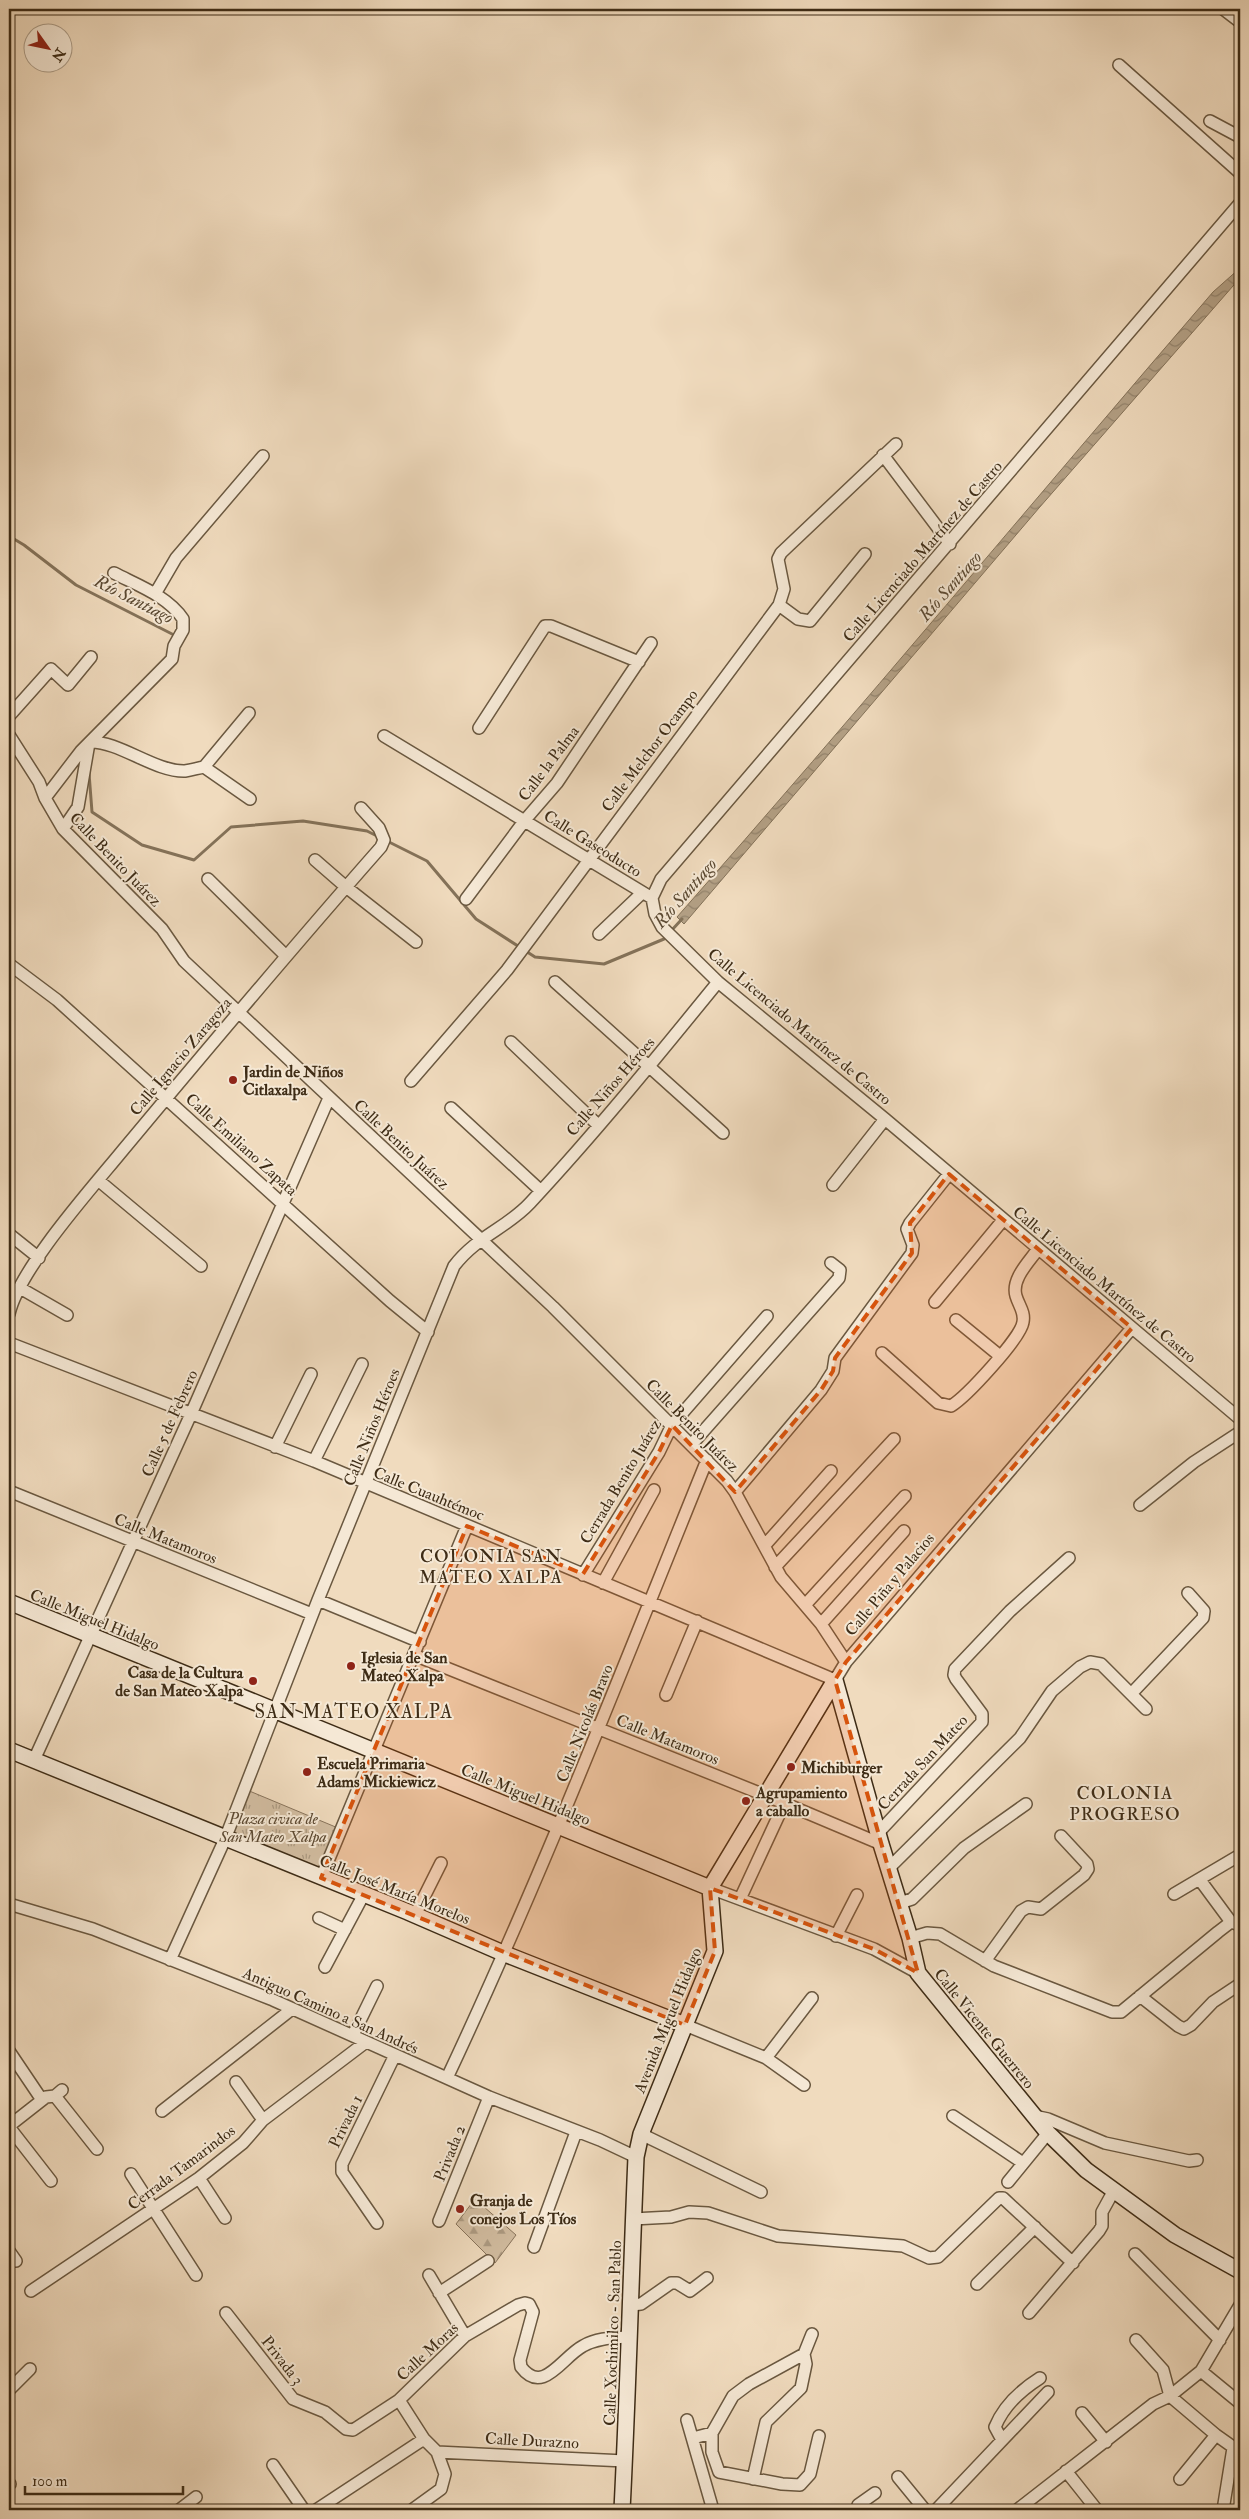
<svg xmlns="http://www.w3.org/2000/svg" width="1249" height="2519" viewBox="0 0 1249 2519" font-family="'IM FELL Double Pica',serif">
<defs>
<pattern id="grass-tufts" width="24" height="20" patternUnits="userSpaceOnUse" patternTransform="scale(1.25)"><rect width="24" height="20" fill="#d2bda1"/><path d="M3 7l-1-3M5 7V3M7 7l1-3M15 17l-1-3M17 17v-4M19 17l1-3" fill="none" stroke="#ac9a82"/></pattern>
<pattern id="forest-firs" width="22" height="20" patternUnits="userSpaceOnUse" patternTransform="scale(1.25)"><rect width="22" height="20" fill="#d2bda1"/><path d="M5 1l3.5 6h-7zM16 11l3.5 6h-7z" fill="#ac9a82"/></pattern>
<pattern id="water-waves" width="16" height="10" patternUnits="userSpaceOnUse" patternTransform="scale(1.25)"><rect width="16" height="10" fill="#b3a085"/><path d="M0 5q4-4 8 0t8 0" fill="none" stroke="#93836c"/></pattern>
</defs>
<rect width="100%" height="100%" fill="#f0dbbe"/>
<filter id="stains"><feTurbulence type="fractalNoise" baseFrequency=".004" numOctaves="4"/><feColorMatrix values="0 0 0 0 .2 0 0 0 0 .09 0 0 0 0 .02 0 0 0 .5 -.17"/></filter>
<radialGradient id="worn" r=".72"><stop offset=".6" stop-color="#630" stop-opacity="0"/><stop offset="1" stop-color="#630" stop-opacity=".3"/></radialGradient>
<path fill="url(#grass-tufts)" stroke="#88745c" d="M247,1790l91,38 -17,45 -94,-39z"/>
<path fill="url(#forest-firs)" stroke="#88745c" d="M475,2199l41,36 -21,28 -39,-39z"/>
<path fill="url(#water-waves)" stroke="#847259" d="M1240,268v10l-201,230 -355,416 -7,-7c182,-206 357,-417 536,-625z"/>
<g fill="none" stroke-linecap="round" stroke-linejoin="round">
<path stroke="#847259" stroke-width="3" d="M9,536l15,9 52,40 98,50v4
M89,773l3,39 50,33 52,15 37,-33 72,-6 64,10 12,6
M387,841l40,20 49,58 59,38 69,7 60,-25 3,-3
M671,931l11,-12"/>
<g stroke="#6a5840" stroke-width="14">
<path id="street" d="M1223,9l17,13
M1119,65l121,108
M1210,121l30,16
M1240,203l-579,676 -9,19 3,16 7,13 56,55 167,137 355,300
M883,455l67,89
M155,594l21,-36 87,-102
M779,605l19,14 12,2 55,-67
M9,716l42,-47 17,16 23,-28
M479,728l66,-102h6l88,36
M9,735l30,47 6,16 18,31 99,100 22,32 369,346 174,174 8,11 46,85 40,47 25,38
M384,736l268,162
M90,742c29,-1 65,30 95,29 7,-1 13,-3 19,-4l46,32
M204,767l45,-54
M45,798l36,-47 91,-92 2,-13 9,-16v-11c-15,-23 -46,-34 -69,-46
M63,829l15,-22 11,-64
M315,860l31,27 70,55
M208,879l77,76
M466,899l59,-79 32,-37 94,-140
M599,934l43,-41
M9,964l48,36 333,301 38,31
M555,982l168,151
M511,1042l87,83
M411,1081l96,-111 272,-365 5,-16 -6,-30 3,-6 115,-109
M451,1108l90,83
M98,1180l103,86
M833,1185l52,-66
M9,1234l30,24
M20,1288l47,27
M935,1302l68,-82
M9,1314c10,-45 83,-126 114,-164 85,-102 170,-203 258,-303l3,-7 -5,-12 -18,-20
M956,1320l44,36
M9,1343l305,118 521,219 11,-18 286,-334
M882,1353l56,50 13,3c15,-9 70,-68 72,-84 2,-10 -4,-16 -7,-26 -5,-17 13,-34 22,-47
M692,1444l147,-166 1,-8 -9,-7
M275,1447l36,-73
M314,1461l48,-97
M9,1491l303,123
M735,1492l86,-102 12,-19 2,-13 77,-105 1,-8 -6,-16 3,-6 39,-49
M1140,1505l54,-43 46,-30
M765,1545l66,-74
M775,1567l119,-128
M583,1575l76,-123 13,-27 95,-109
M603,1583l51,-93
M318,1600l102,42
M805,1605l100,-109
M821,1624l83,-93
M414,1655l353,141 114,48
M1131,1694l72,-76 1,-7 -16,-18
M666,1695l31,-74
M34,1760l157,-346 138,-316
M878,1833l104,-111v-8l-26,-35 -2,-4 1,-6 55,-58 59,-53
M889,1868l131,-130 32,-47 28,-24 10,-5 11,2 45,45
M321,1878l146,-352
M1200,1880l31,42
M710,1888l164,61 44,24
M1174,1894l66,-39
M740,1899l44,-95
M900,1903l12,-4 52,-51 62,-44
M9,1904l84,25 180,71 216,97 111,43 36,17
M415,1915l26,-52
M319,1918l26,12
M836,1936l21,-41
M910,1938l17,-5 13,1 54,32 118,46h9l97,-80 13,-10 9,3
M170,1960l55,-121 93,-239 136,-334c23,-30 53,-38 76,-63 66,-71 127,-146 188,-221
M985,1961l36,-50 7,-4 13,2 43,-34 4,-6 -1,-5 -26,-28
M325,1967l39,-73
M1140,1996l38,30 6,3 7,-4 22,-23 27,-18
M685,2025l81,33 38,27
M353,2035l24,-49
M9,2051l33,49
M766,2058l46,-60
M447,2078c95,-202 176,-411 260,-618
M236,2082l27,38
M55,2096l42,53
M162,2111l130,-102
M953,2116l70,47
M1034,2116l14,3 57,24 84,18 8,-1
M9,2126l37,-29 9,-1 7,-6
M9,2127l42,54
M641,2134l120,58
M131,2174l65,101
M199,2178l26,40
M1008,2182l40,-49
M633,2219l38,-2 18,-5 19,1 70,23 125,10 26,12 9,-1 61,-59h4l70,65
M439,2221l50,-124
M377,2223l-35,-51v-8l53,-109
M534,2247l42,-115
M9,2251l7,10
M1135,2254l85,86
M429,2275l36,61
M977,2284l58,-57
M31,2291l168,-113 44,-35 20,-23 103,-78
M439,2293l49,-32
M632,2305l9,-1 30,-21h6l13,8 17,-13
M226,2313l67,86 32,13 21,17 7,1 46,-30
M1029,2313l70,-82 3,-5v-14l11,-20
M1136,2340l27,30 7,26 46,39 24,17
M1201,2371l39,32
M9,2390l21,-21
M1082,2413l24,29
M687,2420l26,90
M712,2433v19l7,20 63,12 18,1 10,-11 9,-38
M693,2438l19,-5 21,-37 16,-12 55,-30 8,-20
M1002,2440l-7,-13c9,-22 26,-37 45,-49
M437,2452l188,9
M273,2465l31,45
M1066,2471l31,39
M898,2477l27,33
M753,2479l13,-57 35,-34 5,-24 -2,-10
M1180,2479l36,-44
M9,2485l1,-1
M179,2510l17,-13
M316,2510l108,-71
M412,2510l29,-21 4,-15 -8,-22 -13,-13 -25,-39 66,-64 53,-31 7,-2 4,1 4,8 -13,48 1,7c22,29 41,-10 62,-21 14,-8 29,-8 45,-9
M857,2510l1,-5 17,-12
M936,2510l112,-118
M1017,2510l136,-106 17,-8 31,-25 39,-66
M1223,2510l10,-62"/>
</g>
<g stroke="#3e2c16" stroke-width="18">
<path id="secondary" d="M9,1602l701,286
M835,1680l46,164 29,94 8,35 130,160 38,37 89,65 65,36
M9,1750l399,162 97,42 180,71
M710,1888l125,-208
M622,2510c6,-118 9,-235 14,-353l5,-23 74,-183 -5,-63"/>
</g>
<use href="#street" stroke="#f5e8d5" stroke-width="11"/>
<use href="#secondary" stroke="#f5e8d5" stroke-width="15"/>
</g>
<path fill="#d7540d" fill-opacity="0.2" stroke="#d7540d" stroke-width="4" stroke-dasharray="10 6" stroke-linejoin="round" d="M949,1174l183,154 -286,334 -11,18 83,293 -44,-24 -164,-61 5,63 -30,74 -364,-147 146,-352 116,48 76,-122 13,-27 63,67 86,-102 12,-19 2,-13 77,-105 -2,-30z"/>
<g fill="#8f2418" stroke="#f5e8d5" stroke-width="2">
<circle cx="233" cy="1080" r="5"/>
<circle cx="351" cy="1666" r="5"/>
<circle cx="253" cy="1681" r="5"/>
<circle cx="791" cy="1767" r="5"/>
<circle cx="307" cy="1772" r="5"/>
<circle cx="746" cy="1801" r="5"/>
<circle cx="460" cy="2209" r="5"/>
</g>
<g text-anchor="middle" stroke-width="4" stroke-linejoin="round" paint-order="stroke">
<g font-size="16" fill="#3e2c16" stroke="#f5e8d5">
<text transform="translate(922 551) rotate(-49)" y="6">Calle Licenciado Martínez de Castro</text>
<text transform="translate(649 750) rotate(-53)" y="6">Calle Melchor Ocampo</text>
<text transform="translate(548 763) rotate(-53)" y="6">Calle la Palma</text>
<text transform="translate(593 843) rotate(32)" y="6">Calle Gaseoducto</text>
<text transform="translate(116 859) rotate(46)" y="6">Calle Benito Juárez</text>
<text transform="translate(800 1026) rotate(40)" y="6">Calle Licenciado Martínez de Castro</text>
<text transform="translate(180 1056) rotate(-50)" y="6">Calle Ignacio Zaragoza</text>
<text transform="translate(610 1086) rotate(-49)" y="6">Calle Niños Héroes</text>
<text transform="translate(242 1144) rotate(42)" y="6">Calle Emiliano Zapata</text>
<text transform="translate(402 1144) rotate(43)" y="6">Calle Benito Juárez</text>
<text transform="translate(1105 1284) rotate(40)" y="6">Calle Licenciado Martínez de Castro</text>
<text transform="translate(169 1423) rotate(-66)" y="6">Calle 5 de Febrero</text>
<text transform="translate(693 1425) rotate(45)" y="6">Calle Benito Juárez</text>
<text transform="translate(371 1427) rotate(-68)" y="6">Calle Niños Héroes</text>
<text transform="translate(620 1481) rotate(-59)" y="6">Cerrada Benito Juárez</text>
<text transform="translate(429 1493) rotate(22)" y="6">Calle Cuauhtémoc</text>
<text transform="translate(166 1538) rotate(22)" y="6">Calle Matamoros</text>
<text transform="translate(889 1584) rotate(-50)" y="6">Calle Piña y Palacios</text>
<text transform="translate(95 1619) rotate(22)" y="6">Calle Miguel Hidalgo</text>
<text transform="translate(584 1723) rotate(-68)" y="6">Calle Nicolás Bravo</text>
<text transform="translate(668 1739) rotate(22)" y="6">Calle Matamoros</text>
<text transform="translate(922 1762) rotate(-47)" y="6">Cerrada San Mateo</text>
<text transform="translate(526 1794) rotate(22)" y="6">Calle Miguel Hidalgo</text>
<text transform="translate(395 1889) rotate(22)" y="6">Calle José María Morelos</text>
<text transform="translate(331 2010) rotate(24)" y="6">Antiguo Camino a San Andrés</text>
<text transform="translate(667 2020) rotate(-68)" y="6">Avenida Miguel Hidalgo</text>
<text transform="translate(985 2028) rotate(51)" y="6">Calle Vicente Guerrero</text>
<text transform="translate(345 2121) rotate(-64)" y="6">Privada 1</text>
<text transform="translate(449 2153) rotate(-68)" y="6">Privada 2</text>
<text transform="translate(181 2167) rotate(-37)" y="6">Cerrada Tamarindos</text>
<text transform="translate(612 2333) rotate(-88)" y="6">Calle Xochimilco - San Pablo</text>
<text transform="translate(427 2351) rotate(-43)" y="6">Calle Moras</text>
<text transform="translate(283 2360) rotate(52)" y="6">Privada 3</text>
<text transform="translate(532 2440) rotate(3)" y="6">Calle Durazno</text>
</g>
<g font-size="16" font-weight="bold" fill="#3e2c16" stroke="#f5e8d5" text-anchor="start">
<text x="243" y="1077">Jardin de Niños<tspan x="243" dy="18">Citlaxalpa</tspan></text>
<text x="361" y="1663">Iglesia de San<tspan x="361" dy="18">Mateo Xalpa</tspan></text>
<text x="243" y="1678" text-anchor="end">Casa de la Cultura<tspan x="243" dy="18">de San Mateo Xalpa</tspan></text>
<text x="317" y="1769">Escuela Primaria<tspan x="317" dy="18">Adams Mickiewicz</tspan></text>
<text x="801" y="1773">Michiburger</text>
<text x="756" y="1798">Agrupamiento<tspan x="756" dy="18">a caballo</tspan></text>
<text x="470" y="2206">Granja de<tspan x="470" dy="18">conejos Los Tíos</tspan></text>
</g>
<g font-size="16" font-style="italic" fill="#5c4932" stroke="#f5e8d5">
<text x="273" y="1824">Plaza civica de<tspan x="273" dy="18">San Mateo Xalpa</tspan></text>
</g>
<g font-size="18" font-style="italic" fill="#5b4932" stroke="#f5e8d5">
<text transform="translate(950 586) rotate(-49)" y="6">Río Santiago</text>
<text transform="translate(134 599) rotate(27)" y="6">Río Santiago</text>
<text transform="translate(685 893) rotate(-49)" y="6">Río Santiago</text>
</g>
<g font-size="18" letter-spacing="1" fill="#3e2c16" stroke="#f5e8d5">
<text x="491" y="1562">COLONIA SAN<tspan x="491" dy="21">MATEO XALPA</tspan></text>
<text x="1125" y="1799">COLONIA<tspan x="1125" dy="21">PROGRESO</tspan></text>
</g>
<g font-size="19" letter-spacing="1" fill="#3e2c16" stroke="#f5e8d5">
<text x="354" y="1718">SAN MATEO XALPA</text>
</g>
</g>
<rect width="1249" height="2519" fill="none" stroke="#f0dbbe" stroke-width="30"/>
<rect x="10" y="10" width="1229" height="2499" fill="none" stroke="#3e2c16" stroke-width="2.5"/>
<rect x="15" y="15" width="1219" height="2489" fill="none" stroke="#3e2c16"/>
<g transform="translate(48 48) rotate(123)"><circle r="24" fill="#f5e8d5" stroke="#ac9d89"/>
<path d="M0-4L9 19L0 12L-9 19Z" fill="#8f2418"/>
<text y="-8" font-size="14" font-weight="bold" text-anchor="middle" fill="#3e2c16">N</text>
</g>
<path d="M25 2486v8h158v-8" fill="none" stroke="#3e2c16" stroke-width="2.5"/>
<text x="32" y="2486" font-size="15" fill="#3e2c16" stroke="#f5e8d5" stroke-width="4" paint-order="stroke">100 m</text>
<rect width="100%" height="100%" filter="url(#stains)"/>
<rect width="100%" height="100%" fill="url(#worn)"/>
</svg>
